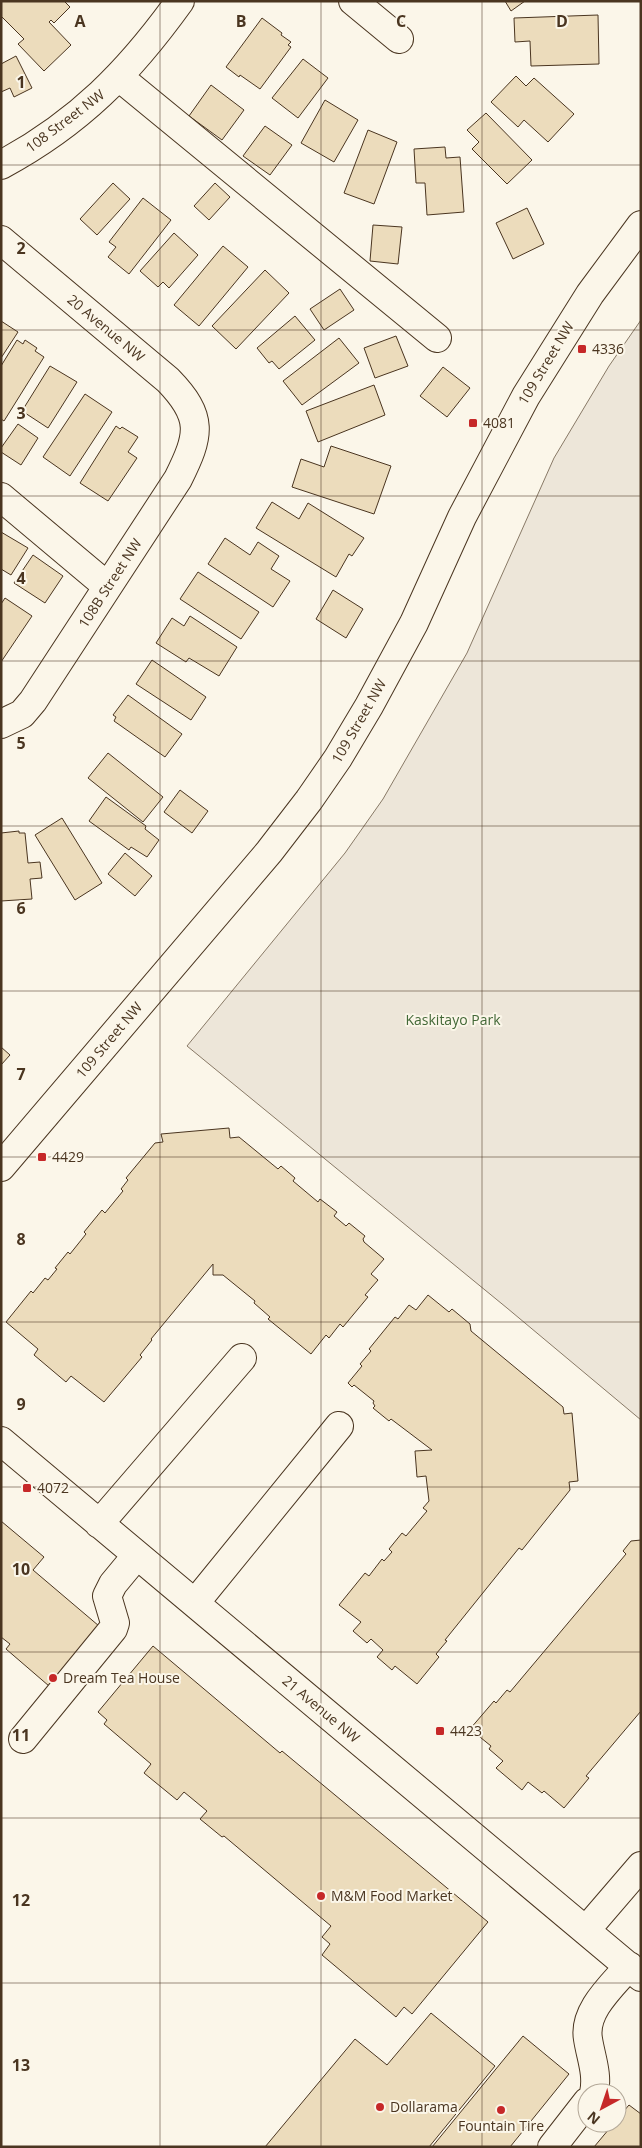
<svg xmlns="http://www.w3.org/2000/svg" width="642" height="2148" viewBox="0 0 642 2148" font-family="'Open Sans',sans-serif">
<rect width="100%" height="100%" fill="#fbf6e9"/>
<path fill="#ede6d9" stroke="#887966" d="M641,320v1100l-134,-112 -320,-262 158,-193 38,-54 84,-146 87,-195 55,-92z"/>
<path fill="#ecdcbc" stroke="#4a3520" d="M1,1h63l6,6 -16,16 -3,-3 -2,2 22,23 -27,26 -26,-27 6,-5 -23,-23z
M505,1h20l-14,10z
M598,15l1,49 -68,2 -1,-25 -15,1 -1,-24z
M262,18l20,15 -1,2 10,7 -3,3 3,2 -31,42 -20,-14 -1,2 -13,-10z
M16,56l16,32 -18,9 -4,-9 -9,4v-28z
M303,59l25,19 -30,40 -26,-20z
M516,76l10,10 8,-8 40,36 -26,28 -24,-22 -6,7 -27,-25z
M211,85l33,25 -22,30 -33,-24z
M325,100l33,20 -24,42 -33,-19z
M486,113l46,47 -25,24 -35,-35 7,-7 -12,-12z
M265,126l27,19 -22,30 -27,-19z
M368,130l29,12 -23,62 -30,-11z
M445,147l1,11 14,-1 4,55 -37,3 -2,-32h-9l-2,-34z
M113,183l17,16 -33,36 -17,-16z
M215,183l15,14 -21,23 -15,-14z
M143,198l28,22 -42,54 -21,-17 8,-10 -7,-5z
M527,208l17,36 -31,15 -17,-36z
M373,225l29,2 -4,37 -28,-3z
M174,233l24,22 -29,33 -6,-6 -5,5 -18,-16z
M223,246l25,21 -49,59 -25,-21z
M265,270l24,23 -53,56 -24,-23z
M340,289l14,21 -30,20 -14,-21z
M295,316l20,24 -36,29 -7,-8 -3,2 -12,-15z
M1,321l17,11 -17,26z
M396,336l12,30 -33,12 -11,-30z
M339,338l20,25 -57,42 -19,-24z
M17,340l6,4 2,-4 12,8 -2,3 9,6 -40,64 -3,-2v-53z
M50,366l27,16 -29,46 -26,-17z
M443,367l27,21 -23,29 -27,-21z
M374,385l11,30 -67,27 -12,-31z
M85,394l27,18 -42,64 -27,-19z
M18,424l20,14 -17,27 -20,-13v-4z
M116,426l4,3 2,-2 16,10 -10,15 9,6 -29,43 -28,-18z
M331,446l60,20 -17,48 -82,-27 9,-28 23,8z
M272,502l27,17 9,-16 56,35 -12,18 -3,-2 -13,23 -80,-49z
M1,532l27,16 -17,27 -10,-6z
M225,538l25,17 8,-13 21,14 -8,13 19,12 -17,26 -65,-43z
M33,555l30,21 -18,27 -31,-20z
M198,572l61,40 -18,27 -61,-40z
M333,590l30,19 -17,29 -30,-19z
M5,598l27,18 -31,46v-58z
M190,616l47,31 -18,29 -30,-18 -3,4 -30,-19 16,-25 12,8z
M152,660l54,37 -15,23 -55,-36z
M128,695l54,39 -17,23 -51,-36 2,-4 -3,-2z
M108,753l55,44 -20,25 -55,-44z
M180,790l28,21 -16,22 -28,-21z
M106,797l40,29 -1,3 14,11 -12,17 -16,-10 -2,3 -40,-29z
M62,818l40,65 -27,17 -40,-65z
M19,831v2h6l3,30 12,-1 2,16 -12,1 2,20 -31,2v-68z
M125,853l27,23 -17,20 -27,-22z
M1,1047l9,8 -9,10z
M229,1128l1,10 9,-1 39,32 3,-3 14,12 -2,3 25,21 2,-3 17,13 -3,4 12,10 3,-3 16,13 -2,3 1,3 20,17 -13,15 7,6 -13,15 3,2 -25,30 -3,-3 -11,14 -3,-3 -15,19 -43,-35 2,-2 -16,-14 1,-2 -32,-26h-10v-11l-62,75 1,1 -12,15 2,2 -38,45 -33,-26 -5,6 -32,-27 4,-6 -32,-27 25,-31 2,2 12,-15 3,2 9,-11 -2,-1 13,-16 2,2 16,-20 -2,-2 18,-22 3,3 18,-22 -2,-2 7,-9 -2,-2 29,-35 8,-1 -2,-8z
M428,1295l21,17 3,-3 18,15 1,7 92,76 1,7 8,-1 6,68 -9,1 1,8 -48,60 -3,-2 -74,92 2,1 -11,13 3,3 -22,27 -22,-18 -3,4 -15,-13 6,-7 -12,-11 -4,4 -14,-12 8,-9 -22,-17 26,-32 4,3 13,-17 2,2 8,-9 -3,-3 13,-16 4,3 21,-25 -4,-3 6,-7 -3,-25 -9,1 -2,-26 17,-1 -41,-31 -2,2 -16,-13 2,-2 -2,-3 1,-2 -20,-16 -2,2 -4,-4 14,-17 -2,-2 11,-13 -2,-2 26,-32 3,2 11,-14 7,5z
M1,1521l43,36 -11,13 66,56 -50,60 -43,-37 4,-5 -9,-7z
M641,1540v171l-55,65 3,2 -25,30 -20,-17 -2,2 -14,-11 -6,8 -26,-22 7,-7 -14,-12 2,-3 -21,-17 24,-28 2,2 11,-13 3,2 116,-138 -3,-3 8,-10z
M153,1646l127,107 2,-2 206,171 -76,92 -8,-7 -8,10 -74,-62 8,-11 -8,-7 9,-11 -107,-90 -2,1 -22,-18 7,-8 -23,-19 -7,8 -33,-27 7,-9 -47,-40 3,-4 -9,-8z
M431,2013l64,53 -66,81h-164l90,-108 32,26z
M523,2036l46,38 -59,73h-78z
M629,2105l12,9v33h-47l20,-24h3v-4z"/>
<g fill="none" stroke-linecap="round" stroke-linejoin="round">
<g stroke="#4a3520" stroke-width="30">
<path id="minor" d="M353,1l46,38
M119,77l318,261
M1,165c78,-42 128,-93 179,-164
M1,240l167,140c36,37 32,55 10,99l-145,222 -11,13 -21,10
M1,497l106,89
M1,1167l268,-315 40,-52 29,-42 31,-52 45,-83 48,-106 64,-121 64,-102 51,-69
M1,1441l640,536
M99,1524l143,-166
M195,1603l144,-177
M23,1739l90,-110 2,-6 -8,-27 6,-12 24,-29
M586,1930l55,-64
M594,2093c4,-19 -3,-35 -6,-54 -5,-28 24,-53 41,-73
M552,2147l35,-45"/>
</g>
<use href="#minor" stroke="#fbf6e9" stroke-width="28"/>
</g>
<path fill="none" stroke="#4a3520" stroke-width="1" stroke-opacity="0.55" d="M160,1v2146M321,1v2146M482,1v2146M1,165h640M1,330h640M1,496h640M1,661h640M1,826h640M1,991h640M1,1157h640M1,1322h640M1,1487h640M1,1652h640M1,1818h640M1,1983h640"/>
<g fill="#c62828" stroke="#fbf6e9" stroke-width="2">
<rect x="577" y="344" width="10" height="10" rx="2.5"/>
<rect x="468" y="418" width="10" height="10" rx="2.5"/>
<rect x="37" y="1152" width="10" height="10" rx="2.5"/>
<rect x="22" y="1483" width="10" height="10" rx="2.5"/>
<circle cx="53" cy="1678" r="5"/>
<rect x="435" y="1726" width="10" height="10" rx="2.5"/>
<circle cx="321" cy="1896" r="5"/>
<circle cx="380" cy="2107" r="5"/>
<circle cx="501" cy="2110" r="5"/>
</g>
<g text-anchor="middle" stroke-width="4" stroke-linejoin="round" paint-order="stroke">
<g font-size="14" fill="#4a3520" stroke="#fbf6e9">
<text transform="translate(65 121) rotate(-37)" y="5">108 Street NW</text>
<text transform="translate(106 328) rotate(40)" y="5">20 Avenue NW</text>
<text transform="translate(546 363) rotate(-59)" y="5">109 Street NW</text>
<text transform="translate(110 583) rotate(-57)" y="5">108B Street NW</text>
<text transform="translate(359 721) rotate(-60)" y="5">109 Street NW</text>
<text transform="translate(109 1040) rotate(-50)" y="5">109 Street NW</text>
<text transform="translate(321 1709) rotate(40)" y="5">21 Avenue NW</text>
</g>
<g font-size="14" fill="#4a3520" stroke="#fbf6e9" text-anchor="start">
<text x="592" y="354">4336</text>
<text x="483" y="428">4081</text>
<text x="52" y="1162">4429</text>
<text x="37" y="1493">4072</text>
<text x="63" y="1683">Dream Tea House</text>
<text x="450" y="1736">4423</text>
<text x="331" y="1901">M&amp;M Food Market</text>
<text x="390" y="2112">Dollarama</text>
<text x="501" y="2131" text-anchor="middle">Fountain Tire</text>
</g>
<g font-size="14" fill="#436837" stroke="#fbf6e9">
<text x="453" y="1025">Kaskitayo Park</text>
</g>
</g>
<g font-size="16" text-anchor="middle" font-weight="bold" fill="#4a3520" stroke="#fbf6e9" stroke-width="4" stroke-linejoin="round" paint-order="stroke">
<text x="80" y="27">A</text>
<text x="241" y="27">B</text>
<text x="401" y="27">C</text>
<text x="562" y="27">D</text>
<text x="21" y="88">1</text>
<text x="21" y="254">2</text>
<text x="21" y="419">3</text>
<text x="21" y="584">4</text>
<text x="21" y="749">5</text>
<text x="21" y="914">6</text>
<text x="21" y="1080">7</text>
<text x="21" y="1245">8</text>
<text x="21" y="1410">9</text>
<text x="21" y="1575">10</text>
<text x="21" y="1741">11</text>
<text x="21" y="1906">12</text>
<text x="21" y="2071">13</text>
</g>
<rect width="642" height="2148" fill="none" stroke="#4a3520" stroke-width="5"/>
<g transform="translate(602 2108) rotate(220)"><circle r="24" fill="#fbf6e9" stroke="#b4a999"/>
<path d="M0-4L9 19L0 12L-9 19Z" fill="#c62828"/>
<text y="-8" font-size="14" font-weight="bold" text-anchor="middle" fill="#4a3520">N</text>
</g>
</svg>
